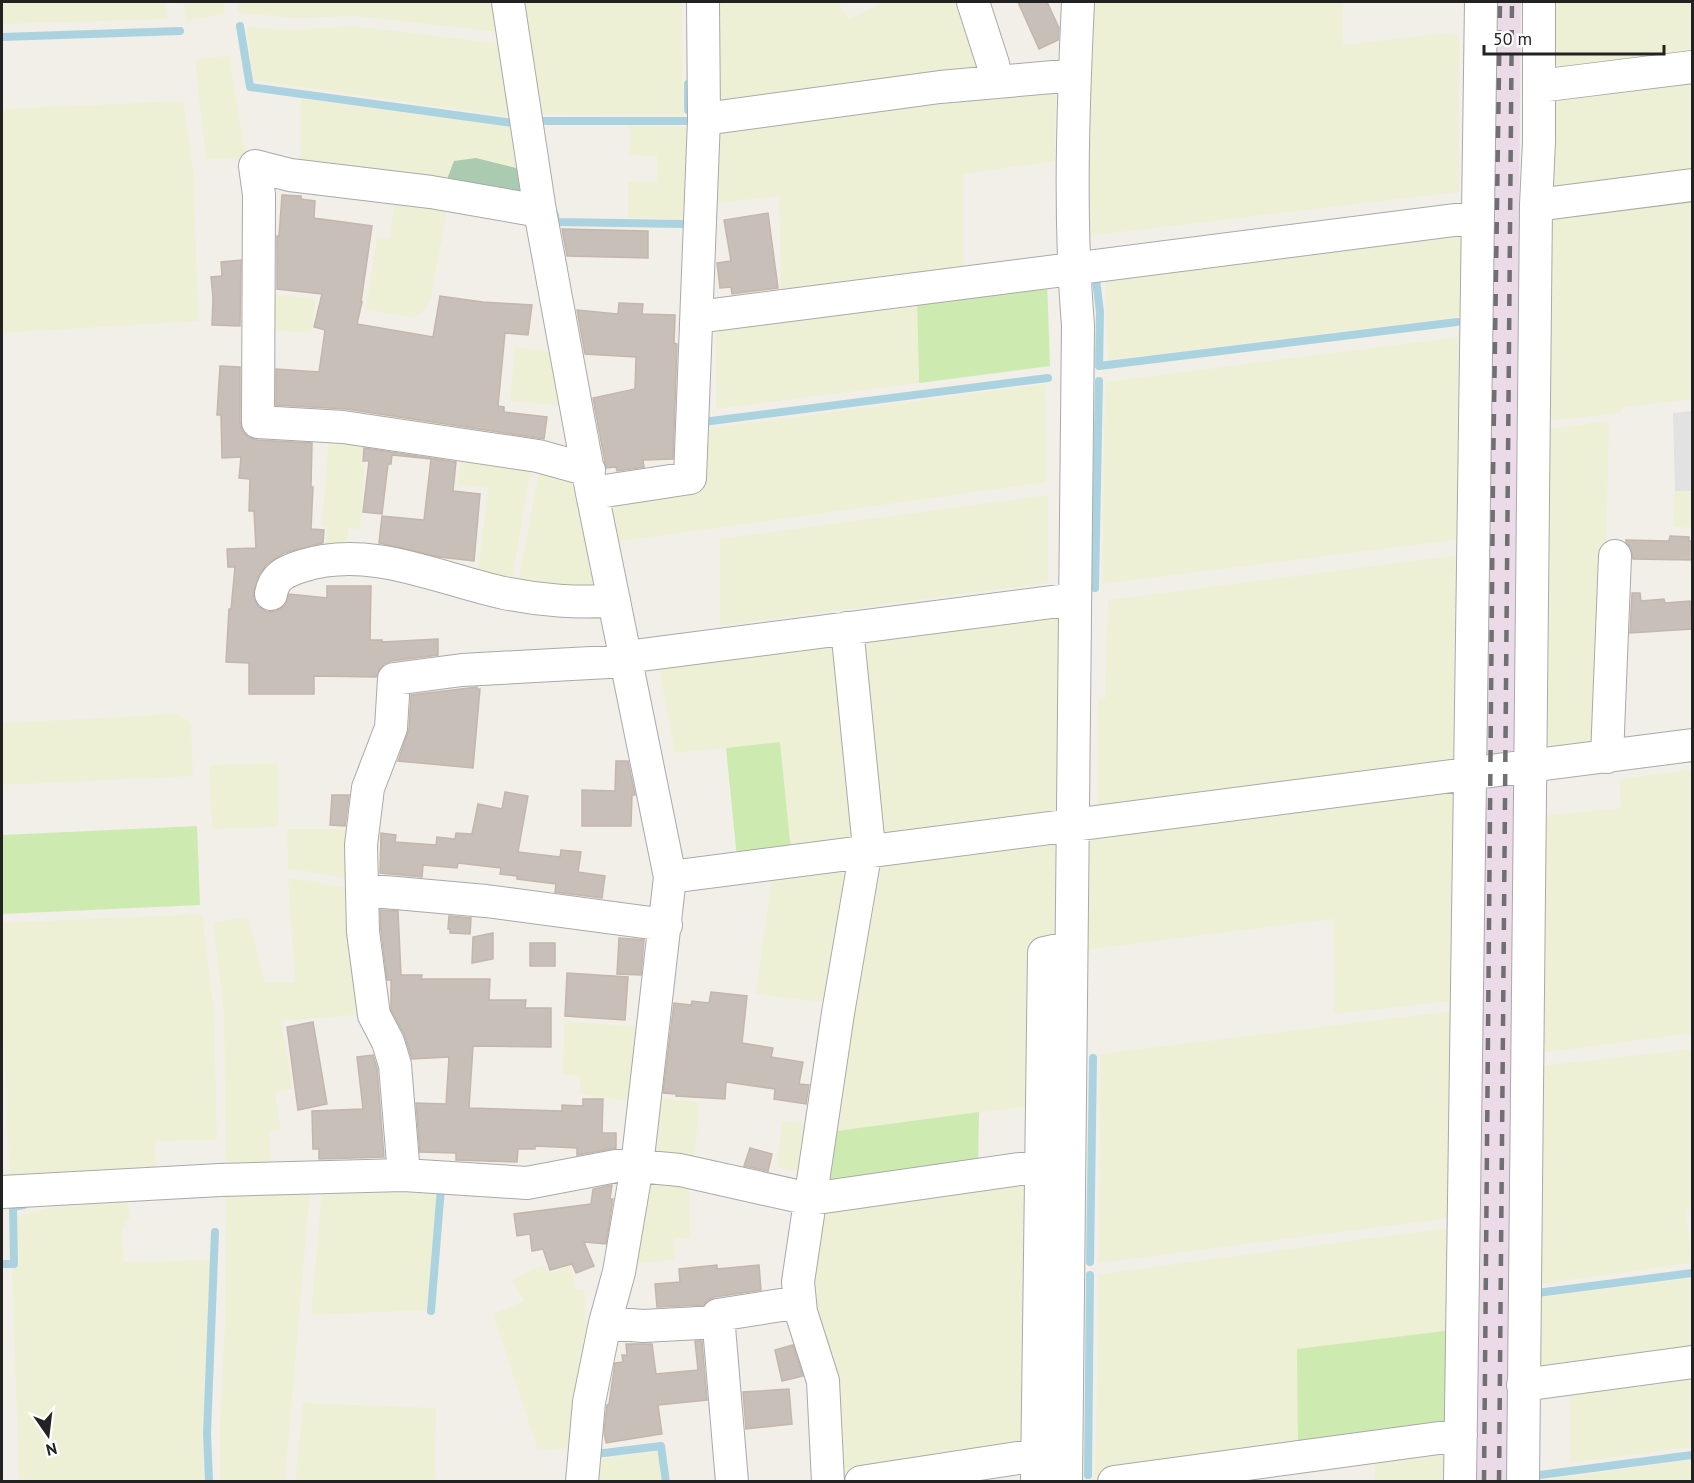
<svg xmlns="http://www.w3.org/2000/svg" width="1694" height="1483" viewBox="0 0 1694 1483" font-family="'PT Sans',sans-serif">
<rect width="100%" height="100%" fill="#f2efe9"/>
<path fill="#ebdbe8" d="M1491,2h30l-7,756 -33,4z
M1514,778l-7,703 -35,1 8,-700z"/>
<path fill="#eef0d5" d="M2,2h164l2,17 -166,5z
M183,2h41l1,11 -39,8z
M237,2h259l5,30 -147,-16 -58,2 -57,-5z
M516,2h166l1,113 -142,-1z
M712,2h126l11,17 36,-17h82l20,63 -276,37z
M1090,2h253v43l101,-12 15,2v157l-372,44z
M1546,2h146v59l-144,17z
M353,26l148,18 12,73 -260,-37 -6,-53 46,3z
M229,55l17,103 -40,1 -11,-99z
M1692,74v103l-148,18 3,-102z
M1056,84l-1,77 -92,13v96l-182,23 -2,-97 -72,8 3,-80z
M301,99l214,28 9,43 -48,-12 -32,29 -143,-16z
M183,101l11,74 4,146 -196,12v-224z
M630,126l62,1 -2,92 -62,-1v-36l29,-1v-25l-28,-1z
M396,191l53,7 -18,99 -7,14 -12,7 -46,-9 11,-72 13,2z
M1692,195v204l-68,8 -4,6 -79,9 9,-211z
M1470,232l-1,84 -361,44 -3,-87z
M266,293l50,6 -5,34 -46,-3z
M917,297l2,86 -203,26v-85z
M1460,337l6,3 -3,199 -361,45 3,-202z
M515,347l26,3 13,4 9,52 -53,-5z
M1045,384l1,98 -431,60 -7,-39 93,-16 1,-58z
M1609,421l-7,321 -64,12 2,-324z
M329,434l16,1v9l18,2 -2,15 4,1 -5,67 -12,-1 -1,25 -21,-2 1,-24 -5,-1z
M462,451l70,12 -22,127 -33,-10 11,-92 -30,-4z
M540,465l38,9 23,119 -84,-3z
M1675,491h17v37l-19,-1z
M1048,495v88l-328,43v-87z
M1460,555l1,206 -363,52v-113l7,-1 3,-99z
M1063,611l-2,200 -182,30 -23,-208z
M837,635l24,201 -70,15 -11,-109 -105,11 -18,-95z
M179,714l12,9 2,53 -191,9v-62z
M277,763l2,64 -67,2 -3,-64z
M1692,769v264l-152,20 1,-237 80,-8 -2,-28z
M1453,788l8,4 -8,209 -119,13 -1,-95 -249,31 1,-115z
M287,829h69l-2,51 -66,-12z
M1058,840l-1,97 -20,168 -208,27 46,-268z
M843,868l5,7 -17,128 -75,-9 16,-118z
M288,879l18,1 41,8 21,126 -87,7 12,68 -18,4 6,37 -12,2 2,39 -45,-4 -2,-154 -11,-91 35,-5 17,66 30,-1z
M202,914l12,97 3,129 -62,1 1,38 -146,7 -8,-186v-77z
M1452,1011l-2,207 -351,45 1,-209z
M564,1021l77,6 -11,75 -50,-8v-18l-17,-2z
M1692,1049v159l-6,2 6,53 -152,21v-218z
M653,1098l46,4 -5,60 -46,-9z
M782,1121l31,3 -6,50 -30,-7z
M1027,1174l-5,274 -180,29 -36,-183 11,-81z
M643,1180l46,1 1,57 -16,1 1,21 -45,4z
M438,1187l-11,123 -116,5 11,-126z
M310,1189l-25,292h-65v-60l5,-96 1,-131z
M127,1202l3,15 -8,13 2,32 86,-2 -8,172 2,49h-185l-7,-213 7,-1 -2,-51 37,-9z
M1450,1228l3,102 -155,121 -203,27 4,-204z
M544,1265l5,8 21,-7 6,24 8,-1 4,55 -12,104 -38,2 -45,-136 31,-13 -12,-22z
M1692,1278v75l-157,21 4,-77z
M1692,1371v76l-122,16v-77z
M303,1403l133,5 -1,73h-140z
M1449,1447l2,34h-76l-1,-26z
M659,1451l4,30 -70,1 2,-22z
M1692,1460v21h-157z"/>
<path fill="#cdebb0" d="M1047,280l3,86 -131,17 -2,-86z
M780,742l11,109 -54,7 -11,-110z
M197,826l3,79 -198,9v-79z
M979,1112l-1,59 -151,20 2,-59z
M1453,1330l-1,90 -154,31 -1,-102z"/>
<path fill="#aacbaf" d="M476,158l48,12 -4,31 -76,-14 10,-26z"/>
<path fill="#e2e2e2" d="M1692,411v80h-17l-2,-78z"/>
<g fill="none" stroke-linecap="round" stroke-linejoin="round">
<path stroke="#aad3df" stroke-width="8" d="M240,26l10,61 263,36
M2,37l178,-6
M688,84v26l6,-1
M544,121h141
M555,215l1,7 129,2
M1096,280l4,32 -1,54 358,-44
M703,422l345,-44
M1095,588l4,-207
M1090,1262l3,-204
M5,1264h9l-1,-57 11,-2
M1537,1293l155,-20
M431,1311l10,-123
M596,1454l65,-8 5,36
M1088,1475l2,-200
M1532,1476l160,-21
M209,1482l-2,-49 8,-201"/>
</g>
<path fill="#c7bfb8" stroke="#c4b6ab" stroke-width="1.5" d="M1018,2h29l12,26 -1,12 -19,9z
M282,195l19,1v3l14,2 -1,17 58,8 -11,76h1l-5,22 76,13 7,-41 43,6 49,3 -4,30 -23,-2 -7,73 6,1v5l43,5 -3,22 -198,-30 -70,-4v-36l43,3 6,-42 -11,-3 8,-33 -45,-5v-53h2z
M768,213l10,75 -46,6 -1,-7 -11,1 -3,-25 14,-2 -7,-41z
M562,229l86,2v27l-81,-2z
M241,260l-1,66 -28,-1 1,-27 -2,-21 11,-1 -1,-14z
M619,303l24,1 -1,10 33,1 -1,28 3,1 -4,115 -30,1 1,7 -27,4 -1,-4 -10,1 -13,-70 42,-9 1,-32 -51,-3 -8,-44 41,4z
M220,366l20,1v55l2,8 6,7 9,3 55,3 -1,44h2l-2,42 13,1 -1,13 -39,10 -18,12 -7,10 -5,15v8l4,8 9,6 9,-1 8,-5 5,-12 38,4v-12h44l-1,54h12v2l56,-3v16l-47,6 -7,3 -5,6 -3,7 -62,-1v18h-65v-31l-23,-1 3,-53h2l4,-42h-7l-1,-18 29,-1 -2,-37h-5l1,-32 -11,-1 2,-21 -19,1 -1,-43h-4z
M364,448l92,14 -3,29 27,3 -6,67 -35,-4 -60,-14 3,-27 42,4 7,-61 -39,-4 -1,9h-3l-6,50 -19,-2 6,-51h-6z
M1670,536l19,1v4h3v19l-59,-1 -2,-11 -5,-6v-2l43,1z
M1632,593h8l1,8 23,-2 1,4 25,-2 2,28 -62,4z
M477,687v2h3l-7,79 -75,-7 11,-32 2,-34z
M616,761h12l7,34h-3l-1,31h-49v-36l33,1z
M505,792l23,4 -10,56 42,5 1,-7 20,2 -3,20 27,4 -3,22 -47,-6 1,-8 -39,-5v-3l-17,-2 1,-6 -43,-5 -1,5 -34,-3 -1,12 -42,-4 1,-40 15,2 -1,7 41,3 1,-8 18,2 1,-6 16,1 6,-30 24,5z
M332,795h17l-4,31 -15,-1z
M380,910l18,1 3,64h21l-1,4h69l-1,21h37l-1,8h26v39l-78,-1 -4,62 93,3v-6l21,1v-7h20l-1,34h14v15l-39,7v-7l-42,-2v3h-17l-1,13 -61,-2v-7l-36,-1 -4,-49 30,1 3,-47 -37,2 -8,-25 -13,-24v-30h-4l-6,-49z
M449,916l22,2 -1,16 -20,-1v-4h-2z
M493,933v26l-21,4 1,-26z
M619,938l25,2 -3,35 -24,-1z
M530,943h25v23h-25z
M567,973l61,4 -3,43 -60,-4z
M711,992l36,4 -5,47 31,5 -2,9 32,5 -4,22 10,1 -3,19 -32,-5 1,-10 -49,-7 -1,17 -49,-3v-2l-13,-1 11,-90 17,2 1,-4 17,2z
M313,1022l14,82 -29,6 -11,-83z
M373,1055l4,13 7,89 -65,2v-10h-6l-1,-38 51,-2 -6,-52z
M750,1148l22,6 -4,17 -24,-5z
M612,1185l-2,14h3l-7,45 -22,-2 10,24 -18,7 -4,-9 -22,6 -7,-21 -11,2 -2,-17 -13,2 -3,-22 77,-10 2,-15z
M717,1265v4l42,-4 2,25 -46,7 -7,3 -4,5 -47,2 -2,-23 25,-2 -1,-13z
M695,1341h7l5,59 -49,5 4,29 -56,9 -2,-11 3,-27 2,-1 6,-41 8,-1 -1,-7h5l-1,-11h26l4,30 42,-4z
M793,1345l10,31 -21,5 -7,-31z
M789,1389l3,35 -46,5 -3,-37z"/>
<g fill="none" stroke-linecap="round" stroke-linejoin="round">
<g stroke="#a9a9a9" stroke-width="34">
<path id="minor" d="M508,2l32,209 52,282 78,384 -33,289 -18,106 -14,51 -16,79 -7,80
M973,2l20,62 3,18
M1539,86l153,-19
M704,119l236,-32 135,-12
M1536,205l156,-20
M540,211l-109,-19 -141,-17 -35,-9 4,29 -1,227 85,5 195,29 51,14
M697,317l781,-100
M592,493l98,-15 14,-359 -1,-117
M271,594c3,-18 15,-23 31,-28 68,-22 137,13 202,27 34,7 76,11 110,7
M626,657l449,-58
M1607,757l8,-201
M670,877l1022,-132
M362,890l124,11 180,24
M404,1175l-9,-110 -7,-23 -14,-27 -11,-83 -1,-42 -1,-45 7,-57 23,-60 3,-49 68,-9 165,-9
M2,1192l218,-12 184,-5 123,8 89,-17h21l43,4 130,29 259,-37
M605,1323l38,3 76,-4
M1523,1385l169,-23
M732,1482l-14,-167 82,-13
M828,1482l-5,-101 -22,-69 -3,-30 40,-269 30,-175 -21,-210
M861,1482l177,-27
M1037,1482l7,-529 27,-6
M1066,1482l12,-1157c-9,-107 -5,-216 0,-323
M1114,1482l347,-47
M1460,1482l21,-1480
M1523,1482l13,-1277 3,-63v-140"/>
</g>
<use href="#minor" stroke="#fff" stroke-width="32"/>
<path stroke="#707070" stroke-width="4.5" stroke-dasharray="12 12" stroke-linecap="butt" d="M1484,1482l9,-1004 7,-476
M1499,1482l13,-1480"/>
</g>
<rect width="1694" height="1483" fill="none" stroke="#222222" stroke-width="6"/>
<g transform="translate(48 1435) rotate(166)" stroke="#ffffff" stroke-width="4.5" paint-order="stroke">
<path d="M0-4.5L10 22L0 15L-10 22Z" fill="#222222"/>
<text y="-9" font-size="16" font-weight="bold" text-anchor="middle" fill="#222222">N</text>
</g>
<path d="M1484 45v9h180v-9" fill="none" stroke="#222222" stroke-width="3"/>
<text x="1493" y="45" font-size="18" fill="#222222" stroke="#ffffff" stroke-width="4.5" paint-order="stroke">50 m</text>
</svg>
